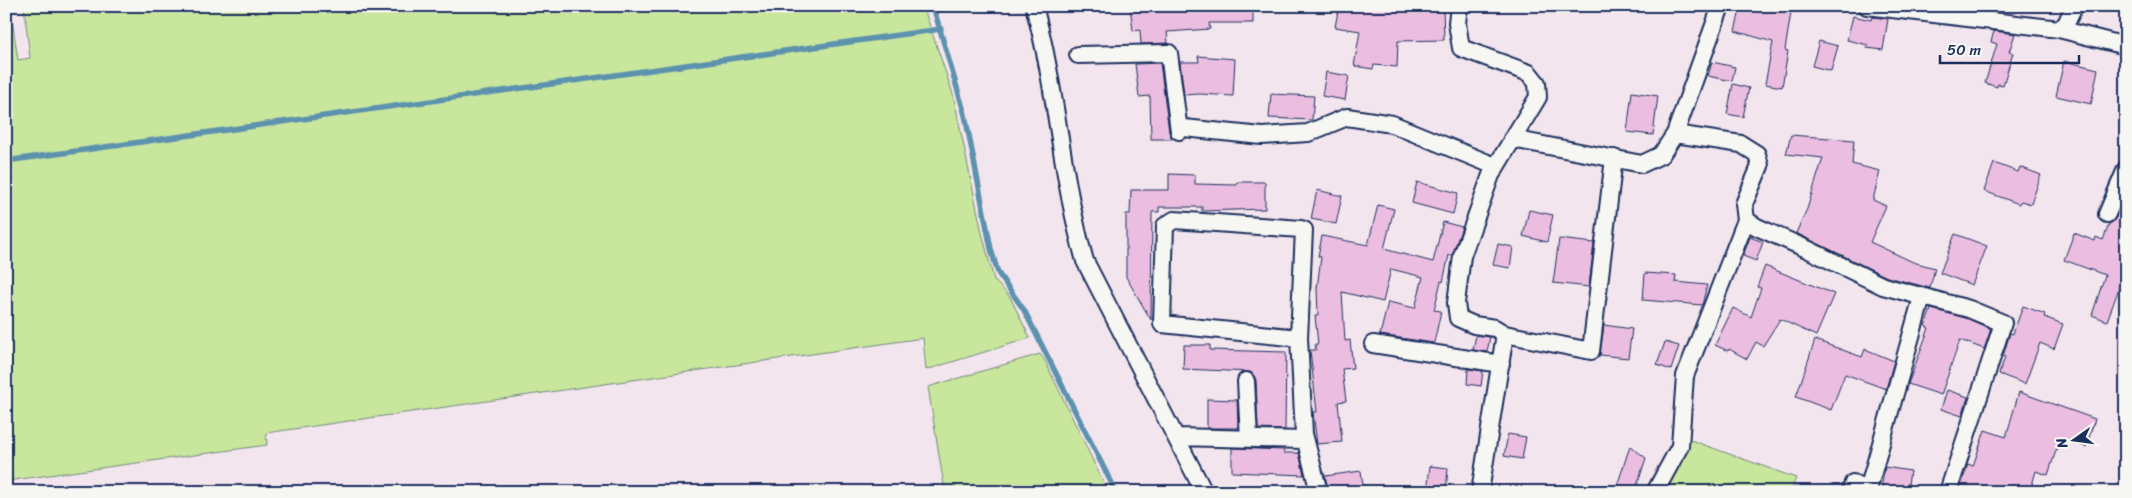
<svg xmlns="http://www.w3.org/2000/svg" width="2132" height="498" viewBox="0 0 2132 498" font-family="Sriracha,sans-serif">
<rect width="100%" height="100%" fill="#f3e5ed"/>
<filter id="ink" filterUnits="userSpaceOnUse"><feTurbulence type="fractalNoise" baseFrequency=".02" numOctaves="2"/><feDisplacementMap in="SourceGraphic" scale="10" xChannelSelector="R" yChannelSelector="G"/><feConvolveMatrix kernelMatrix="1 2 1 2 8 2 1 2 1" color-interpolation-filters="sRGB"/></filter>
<g filter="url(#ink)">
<path fill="#c9e69d" stroke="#728a7e" d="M6,6h4l8,54 12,-2 -6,-52h899l30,88 29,139 12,47 16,17 20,41 -104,32 -3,-32 -657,95 1,12 -261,36z
M1040,354l4,5 64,133h-163l-17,-105z
M1685,438l111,40 -6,14h-133z"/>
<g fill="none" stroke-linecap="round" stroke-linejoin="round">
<path stroke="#5b92ae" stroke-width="5.5" d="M933,6l32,109 26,134 7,24 26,37 92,182
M6,161l935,-132"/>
</g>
<path fill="#ebbde0" stroke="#1b2f5e" d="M1130,6l123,1v16h-44l1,6 -43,3 1,11 -27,1 -1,-14 -7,1z
M1339,6h104l1,34 -46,1 -1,26 -23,-2 -1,4 -19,-3 6,-35 -25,-4z
M1741,6h22l15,3 1,-3h13l-7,44 3,1 -6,36 -17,-3 8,-42 -38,-11z
M1853,16l18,4 1,-3 16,2 -5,31 -16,-2 1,-3 -21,-5z
M1994,31l21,3 -6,18 4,1 -10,32 -5,-1 -1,3 -12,-4 12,-39 -6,-2z
M1819,41l19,5 -7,25 -19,-5z
M1198,56l37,3 -2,37 -33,-2 -16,1 -4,-33h19z
M2064,61l34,8 -7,35 -35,-8z
M1712,62l23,5 -3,14 -24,-5z
M1160,63l9,69 3,7h-21l-1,-43 -11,1 -4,-33z
M1326,72l23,4 -4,24 -23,-4z
M1733,84l16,4 -6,29 -16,-3z
M1632,92l26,4 -5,39 -26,-3z
M1271,94l43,2 -2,24 -43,-2z
M1791,135l63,5 -2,24 28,7 -7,29 13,6 -16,36 43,20 22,6 -5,20 -43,-11 -91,-44 11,-24 16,-51 -37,-4z
M1994,163l24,9 2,-5 21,8 -10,29 -10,-3 -2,3 -35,-13z
M1169,174l26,1v9l42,1v-3h28v27l-63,2v-4h-43v5h-7l-1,108 -25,-43v-63h4l1,-24h38z
M1417,182l41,11 -5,21 -41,-11z
M1317,190l25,6 -6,28 -25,-5z
M1378,205l16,4 -10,40 11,3 38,10 10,-40 19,5 -10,29 -3,-1 -6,27 -2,-1 -7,29 7,1 -7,32 -54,-8 8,-33 27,6 8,-31 -32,-8 -8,33 -41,-10 3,49 5,-1 3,28 -11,1 4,32 -8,1 4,40 -25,2 -4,-32h4l-7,-62h6l-1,-6h3l-3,-28h3l-1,-28 4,-31 -3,-1 4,-20 46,9z
M1529,210l24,5 -6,27 -24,-6z
M2118,214l8,3v52l-19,52 -15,-6 13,-40 -41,-15 10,-27 21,8 1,-4 7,3 6,-16 4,-2z
M1955,234l32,12 -15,39 -32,-12z
M1750,237l13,5 -7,19 -13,-5z
M1559,239l35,4 -5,44 -36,-4z
M1498,244l15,3 -3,21 -17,-3z
M1765,266l69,28 -18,42 -36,-17 -17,27 -7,-4 -9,17 -18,-10 -1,2 -13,-6 18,-37 18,9 10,-29 -4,-1z
M1645,273l31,2 -1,7 32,3 -5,20 -59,-5z
M2023,306l22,8 -1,3 19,7 -9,25 -14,-6 -15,41 -26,-10 6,-17 -2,-1 7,-23 3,1z
M1931,309l35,9 25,11 -7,20 -24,-9 -19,55 -33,-11 21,-56 -4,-2z
M1604,325l28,4 -4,29 -28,-3z
M1476,335l14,2 -3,15 -14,-2z
M1815,340l47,17 3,-8 29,12 -8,28 -41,-15 -14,36 -35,-13z
M1665,342l14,4 -8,24 -14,-5z
M1184,345h26v5l76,2 -1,78 -27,-1 -2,-49 -5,-8 -68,-3z
M1468,369l15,2 -2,15 -14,-2z
M1947,390l21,7 -6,19 -21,-7z
M2019,392l76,27 -9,28 -26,-9 -12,37 -12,-4 -6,21h-71l9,-28 5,2 12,-36 21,7z
M1207,399l30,1 1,28h-31z
M1508,434l18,3 -4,22 -18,-3z
M1630,446l16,12 -11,34h-10l-9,-3z
M1232,448l52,2v3h15l5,22 -72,-3z
M1430,466l18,2 -2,24h-19z
M1885,467l25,4 -3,21 -26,-3z
M1361,471l3,21h-35l-4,-16z"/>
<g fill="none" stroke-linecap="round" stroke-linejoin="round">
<g stroke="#1b2f5e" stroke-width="20">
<path id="street" d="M1034,6c23,84 27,171 51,255l119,231
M1459,6l-2,17 4,25 68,25 8,10 1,14 -47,78 -29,81 -6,47 2,15 16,7 21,3 10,6 -25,158
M1867,6l192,23 7,-5 8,-18
M2059,29l67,17
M1078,55l91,-2 10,78 5,-3 78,8 46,-3 39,-16 45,7 103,42
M1675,134l66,10 16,10 3,12 -16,38 2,16 11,7 50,22 76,37 86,23 34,14 -55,169
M1512,139l130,25 19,-9 14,-21 46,-128
M2107,214l19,-45
M1505,334l86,17 23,-193
M1299,338l-137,-14 3,-98 9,-6 127,9 3,1 -5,108 5,96 15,58
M1373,344l128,20
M1246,381l3,58
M1176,437l128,3
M1655,492l25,-46 5,-70 61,-156
M1850,492l3,-9 15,7 54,-193"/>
</g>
<use href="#street" stroke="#f6f6f2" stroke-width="16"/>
</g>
</g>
<rect width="2132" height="498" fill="none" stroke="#f6f6f2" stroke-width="25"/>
<rect x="12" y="12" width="2107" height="473" fill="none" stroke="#1b2f5e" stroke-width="2" filter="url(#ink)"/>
<g transform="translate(2074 440) rotate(256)" stroke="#f6f6f2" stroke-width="4" paint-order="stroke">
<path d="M0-4L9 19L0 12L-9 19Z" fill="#1b2f5e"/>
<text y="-8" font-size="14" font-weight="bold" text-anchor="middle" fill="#1b2f5e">N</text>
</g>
<path d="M1940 55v8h139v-8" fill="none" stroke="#1b2f5e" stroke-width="2.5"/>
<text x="1947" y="55" font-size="15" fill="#1b2f5e" stroke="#f6f6f2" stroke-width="4" paint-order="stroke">50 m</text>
</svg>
